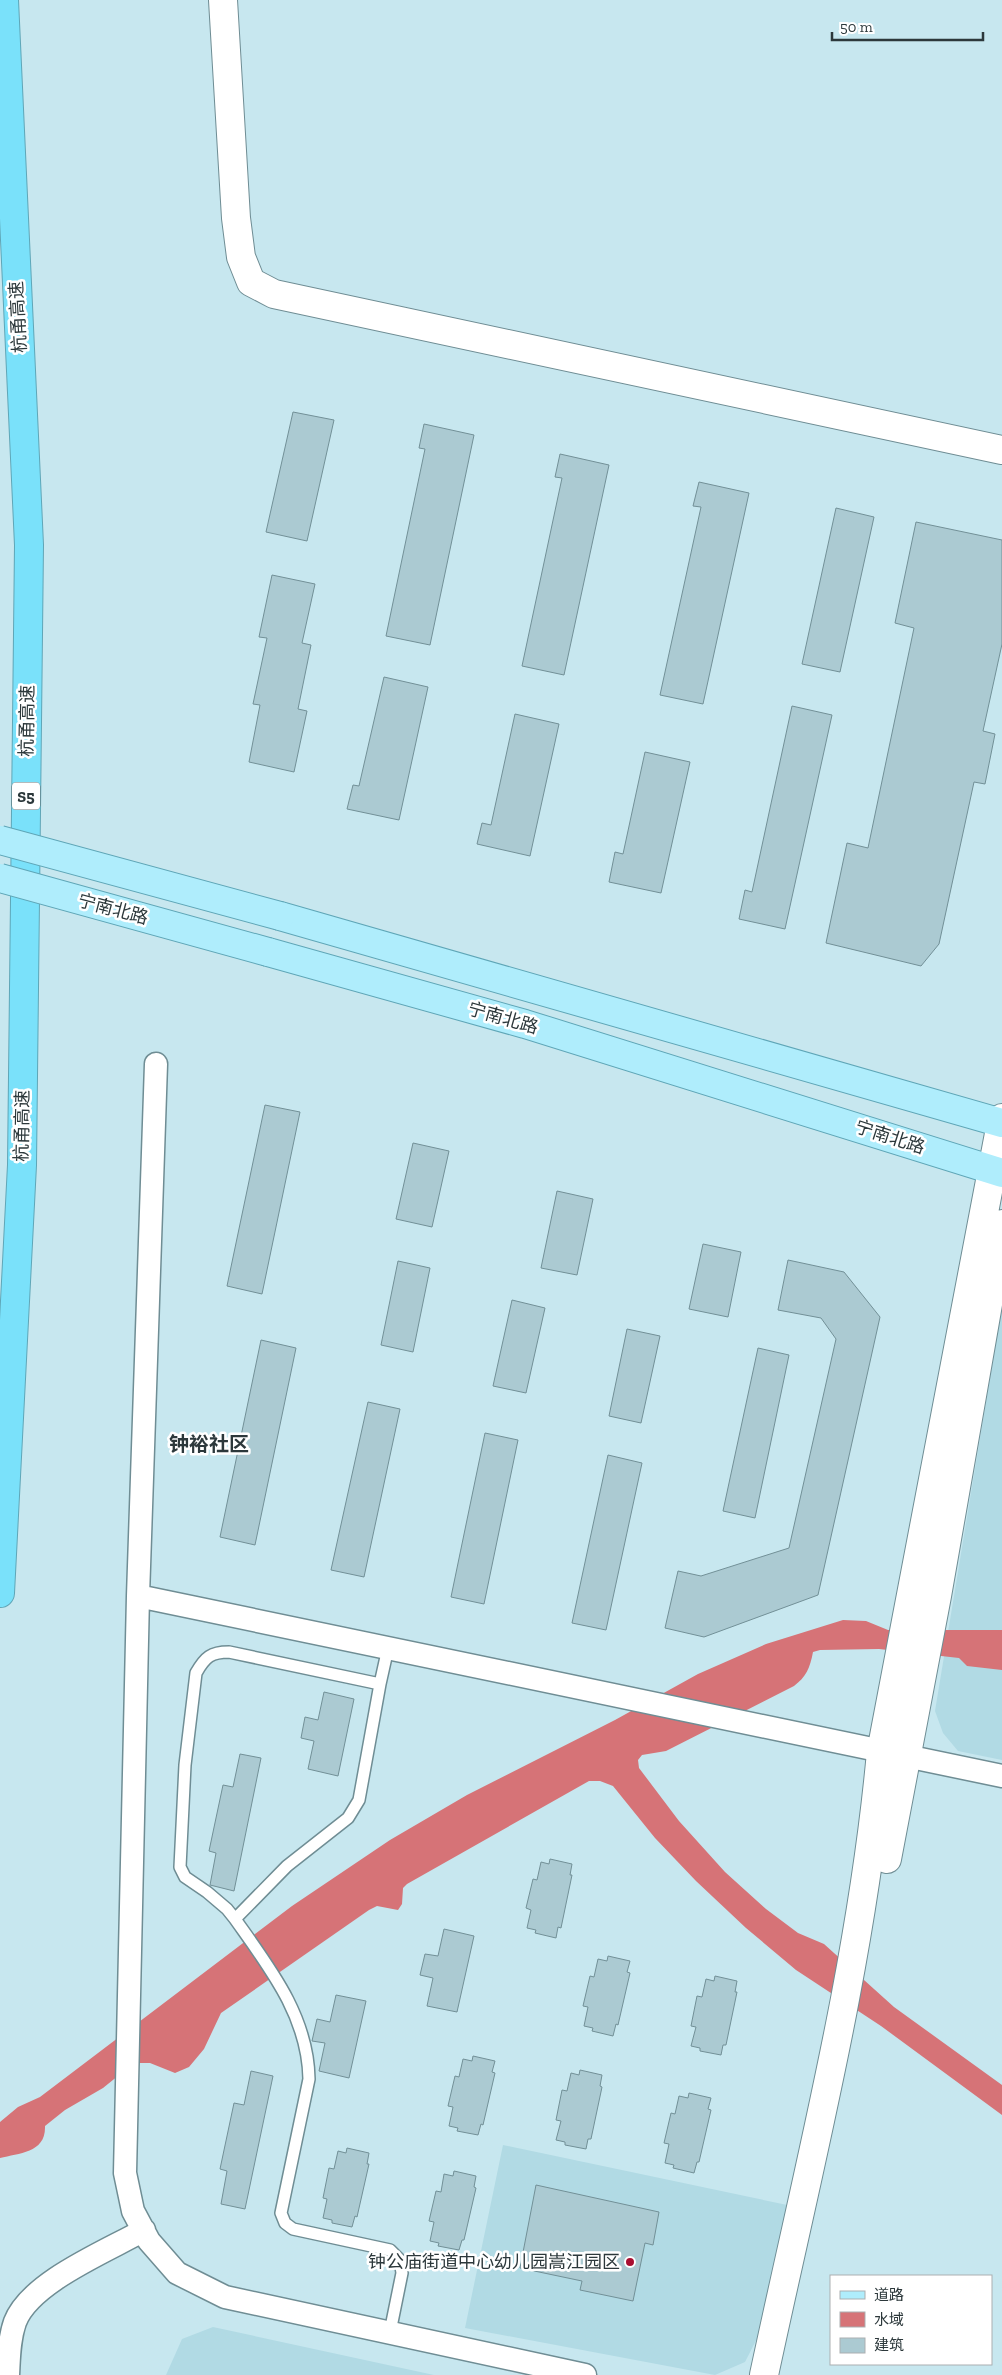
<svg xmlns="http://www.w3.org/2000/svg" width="1002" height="2375" viewBox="0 0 1002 2375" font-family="'Zilla Slab','Noto Sans SC',serif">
<rect width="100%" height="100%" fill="#c7e7ef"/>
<path fill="#b1dae4" d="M1002,1305v455l-44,-9 -15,-18 -8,-22z
M503,2145l289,61 -24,111 -23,45 -30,13 -250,-47z
M213,2327l221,48h-268l16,-36z"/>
<path fill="#d67377" d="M843,1620l23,1 22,9h114v40l-35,-4 -8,-8 -80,-9 -59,1 -7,2c-3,16 -7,25 -19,34l-128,65 -24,4 -4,5 1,8 40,53 46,51 41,37 32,24 26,11 70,63 108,78v30l-121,-89 -85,-56 -50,-42 -50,-47 -41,-43 -42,-52 -13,-5h-11l-182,103 -4,4 -1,16 -4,6 -21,-4 -8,4 -148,103 -17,36 -15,18 -14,6 -25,-10h-16l-31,25 -38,22 -20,16c1,27 -26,27 -45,32v-36l18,-15 22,-10 252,-191 98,-66 77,-45 148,-75 83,-46 68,-30z"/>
<path fill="#abcad2" stroke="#729097" d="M293,412l41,8 -27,121 -41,-9z
M424,424l50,11 -44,210 -44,-9 39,-187 -6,-1z
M560,454l49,11 -45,210 -42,-9 40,-188 -7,-1z
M699,482l50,11 -46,211 -43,-9 41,-188 -8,-1z
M836,508l38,9 -34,155 -38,-8z
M916,522l86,18v104l-19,87 12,3 -10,50 -11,-2 -35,162 -18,22 -95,-23 21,-100 21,5 46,-220 -19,-5z
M272,575l43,9 -13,59 9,2 -13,64 9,2 -13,61 -45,-10 11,-57 -7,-1 14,-66 -8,-1z
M384,677l44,10 -29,133 -52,-11 6,-24 6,1z
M792,706l40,9 -47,214 -46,-10 6,-29 7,2z
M515,714l44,10 -29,132 -53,-12 5,-21 9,2z
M645,752l45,10 -29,131 -52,-11 6,-30 8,2z
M265,1105l35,7 -38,182 -35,-8z
M413,1143l36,8 -17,76 -36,-8z
M557,1191l36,8 -16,76 -36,-7z
M703,1244l38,8 -13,65 -39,-8z
M788,1260l56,12 36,45 -62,278 -114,42 -39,-9 13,-57 23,5 88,-28 47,-209 -15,-21 -43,-8z
M398,1261l32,7 -17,84 -32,-7z
M512,1300l33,8 -19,85 -33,-7z
M627,1329l33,7 -19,87 -32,-7z
M261,1340l35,8 -41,197 -35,-8z
M758,1348l31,7 -34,163 -32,-7z
M368,1402l32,7 -36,168 -33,-7z
M485,1433l33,7 -34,164 -33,-7z
M608,1455l34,8 -36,167 -34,-7z
M324,1692l30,7 -16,77 -30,-7 6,-28 -13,-3 4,-21 13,3z
M240,1754l21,4 -27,133 -24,-6 6,-32 -7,-2 14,-66 10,2z
M550,1859l22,5 -2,11h2l-11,53 -3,-1 -2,11 -21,-5 1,-3 -9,-2 4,-18 -5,-2 7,-29 4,1 4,-18 8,2z
M444,1929l30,7 -17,76 -30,-6 6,-28 -13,-3 5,-21 13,2z
M608,1956l22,5 -3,11 3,1 -12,52 -2,-1 -3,12 -21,-5 1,-3 -9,-2 4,-19 -5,-1 7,-30 4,1 4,-18 9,2z
M715,1976l22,5 -2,11h2l-11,53h-3l-2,10 -21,-4v-3l-9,-2 5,-19 -5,-1 6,-30 5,1 4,-18 8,2z
M336,1995l30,6 -17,77 -30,-7 6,-28 -13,-2 5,-22 13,3z
M473,2056l22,5 -3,11 3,1 -12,52 -2,-1 -3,11 -21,-4 1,-3 -9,-2 4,-19 -5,-1 7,-30 4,1 4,-18 9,2z
M580,2070l22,5 -2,11 2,1 -11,52h-3l-2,10 -21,-4v-3l-9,-2 5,-19 -5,-1 6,-30 5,1 4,-18 8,2z
M251,2071l22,5 -28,133 -24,-5 6,-33 -7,-2 14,-66 10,2z
M689,2093l22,5 -3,11 3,1 -12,52h-2l-3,11 -21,-5 1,-3 -9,-2 4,-19 -5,-1 7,-30 4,1 4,-18 9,2z
M347,2148l22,5 -2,11h2l-12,53 -2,-1 -3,11 -20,-4v-3l-9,-2 4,-19 -4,-1 6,-30 5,1 4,-18 8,2z
M454,2171l22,5 -2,11 2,1 -12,52h-2l-3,10 -21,-4 1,-3 -9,-2 4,-19 -5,-1 7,-30 5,1 3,-18 9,2z
M536,2185l123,27 -6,33 -8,-2 -12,58 -53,-11 2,-9 -62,-13z"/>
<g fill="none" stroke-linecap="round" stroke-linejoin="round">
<g stroke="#6f8d94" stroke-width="14">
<path id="lane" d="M388,1648l-8,36 -151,-32c-18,0 -24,5 -33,21l-11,92 -5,102 5,10 22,15 20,17 8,10c34,48 73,97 74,160l-28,134 4,10 8,6 97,21 10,10 2,13 -12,59
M235,1919l52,-53 61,-48 11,-18 21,-116"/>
</g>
<g stroke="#6f8d94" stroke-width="25">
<path id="street" d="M156,1064l-18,532 864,180
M138,1596l-13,577 8,38 16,30 28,32 48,24 360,78
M8,2375c1,-18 1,-36 7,-53 15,-40 92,-71 129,-92"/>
</g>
<g stroke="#6f8d94" stroke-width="30">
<path id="secondary" d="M223,0l13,218 5,39 10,25 23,12 728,156
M887,1859l50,-263 65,-372
M764,2375c44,-206 98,-413 117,-623l121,-634"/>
</g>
<g stroke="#5fa6b7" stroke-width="30">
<path id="primary" d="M280,916l722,207
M268,952l257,72 477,149"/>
</g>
<g stroke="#5fa6b7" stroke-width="30">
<path id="highway" d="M0,1593l22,-428 7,-620 -25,-545"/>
</g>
<use href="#lane" stroke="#fff" stroke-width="11"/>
<use href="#street" stroke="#fff" stroke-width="22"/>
<use href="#secondary" stroke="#fff" stroke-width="28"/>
<use href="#primary" stroke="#afedfc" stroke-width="28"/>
<use href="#highway" stroke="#7ae1fa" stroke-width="28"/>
<g stroke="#5fa6b7" stroke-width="30" stroke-linecap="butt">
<path id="primary-bridge" d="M0,840l280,76
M0,878l268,74"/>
</g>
<use href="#primary-bridge" stroke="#afedfc" stroke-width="28"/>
</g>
<circle fill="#a80f31" stroke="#fff" stroke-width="2" cx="630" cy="2262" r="5"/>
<g text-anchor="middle" stroke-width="5" stroke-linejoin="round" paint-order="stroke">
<rect fill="#fff" stroke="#6b7476" stroke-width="1" x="12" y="782.5" width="28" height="27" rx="4"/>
<g font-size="16" font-weight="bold" fill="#2c383b">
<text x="26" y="802">S5</text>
</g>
<g font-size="18" fill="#2c383b" stroke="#fff">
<text transform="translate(18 317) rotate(-93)" y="6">杭甬高速</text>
<text transform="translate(27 721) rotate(-89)" y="6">杭甬高速</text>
<text transform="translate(113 909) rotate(15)" y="6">宁南北路</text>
<text transform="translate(503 1018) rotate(16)" y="6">宁南北路</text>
<text transform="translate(22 1126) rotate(-89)" y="6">杭甬高速</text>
<text transform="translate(890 1137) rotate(18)" y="6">宁南北路</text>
</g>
<g font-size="18" fill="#2c383b" stroke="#fff" text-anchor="end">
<text x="620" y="2268">钟公庙街道中心幼儿园嵩江园区</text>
</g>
<g font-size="20" font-weight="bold" fill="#2c383b" stroke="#fff">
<text x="209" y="1451">钟裕社区</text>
</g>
</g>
<rect x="830" y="2275" width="162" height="90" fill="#ffffff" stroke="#abafb1"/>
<rect x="840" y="2291" width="25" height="8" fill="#afedfc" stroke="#abafb1"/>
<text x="874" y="2300" font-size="15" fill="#2c383b">道路</text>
<rect x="840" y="2312" width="25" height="15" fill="#d67377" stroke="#abafb1"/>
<text x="874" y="2325" font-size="15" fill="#2c383b">水域</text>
<rect x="840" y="2338" width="25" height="15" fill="#abcad2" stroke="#abafb1"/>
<text x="874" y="2350" font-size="15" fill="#2c383b">建筑</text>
<path d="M832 32v8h151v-8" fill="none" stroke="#2c383b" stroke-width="2.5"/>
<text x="840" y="32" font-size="15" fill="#2c383b" stroke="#ffffff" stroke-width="4" paint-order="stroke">50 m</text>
</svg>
